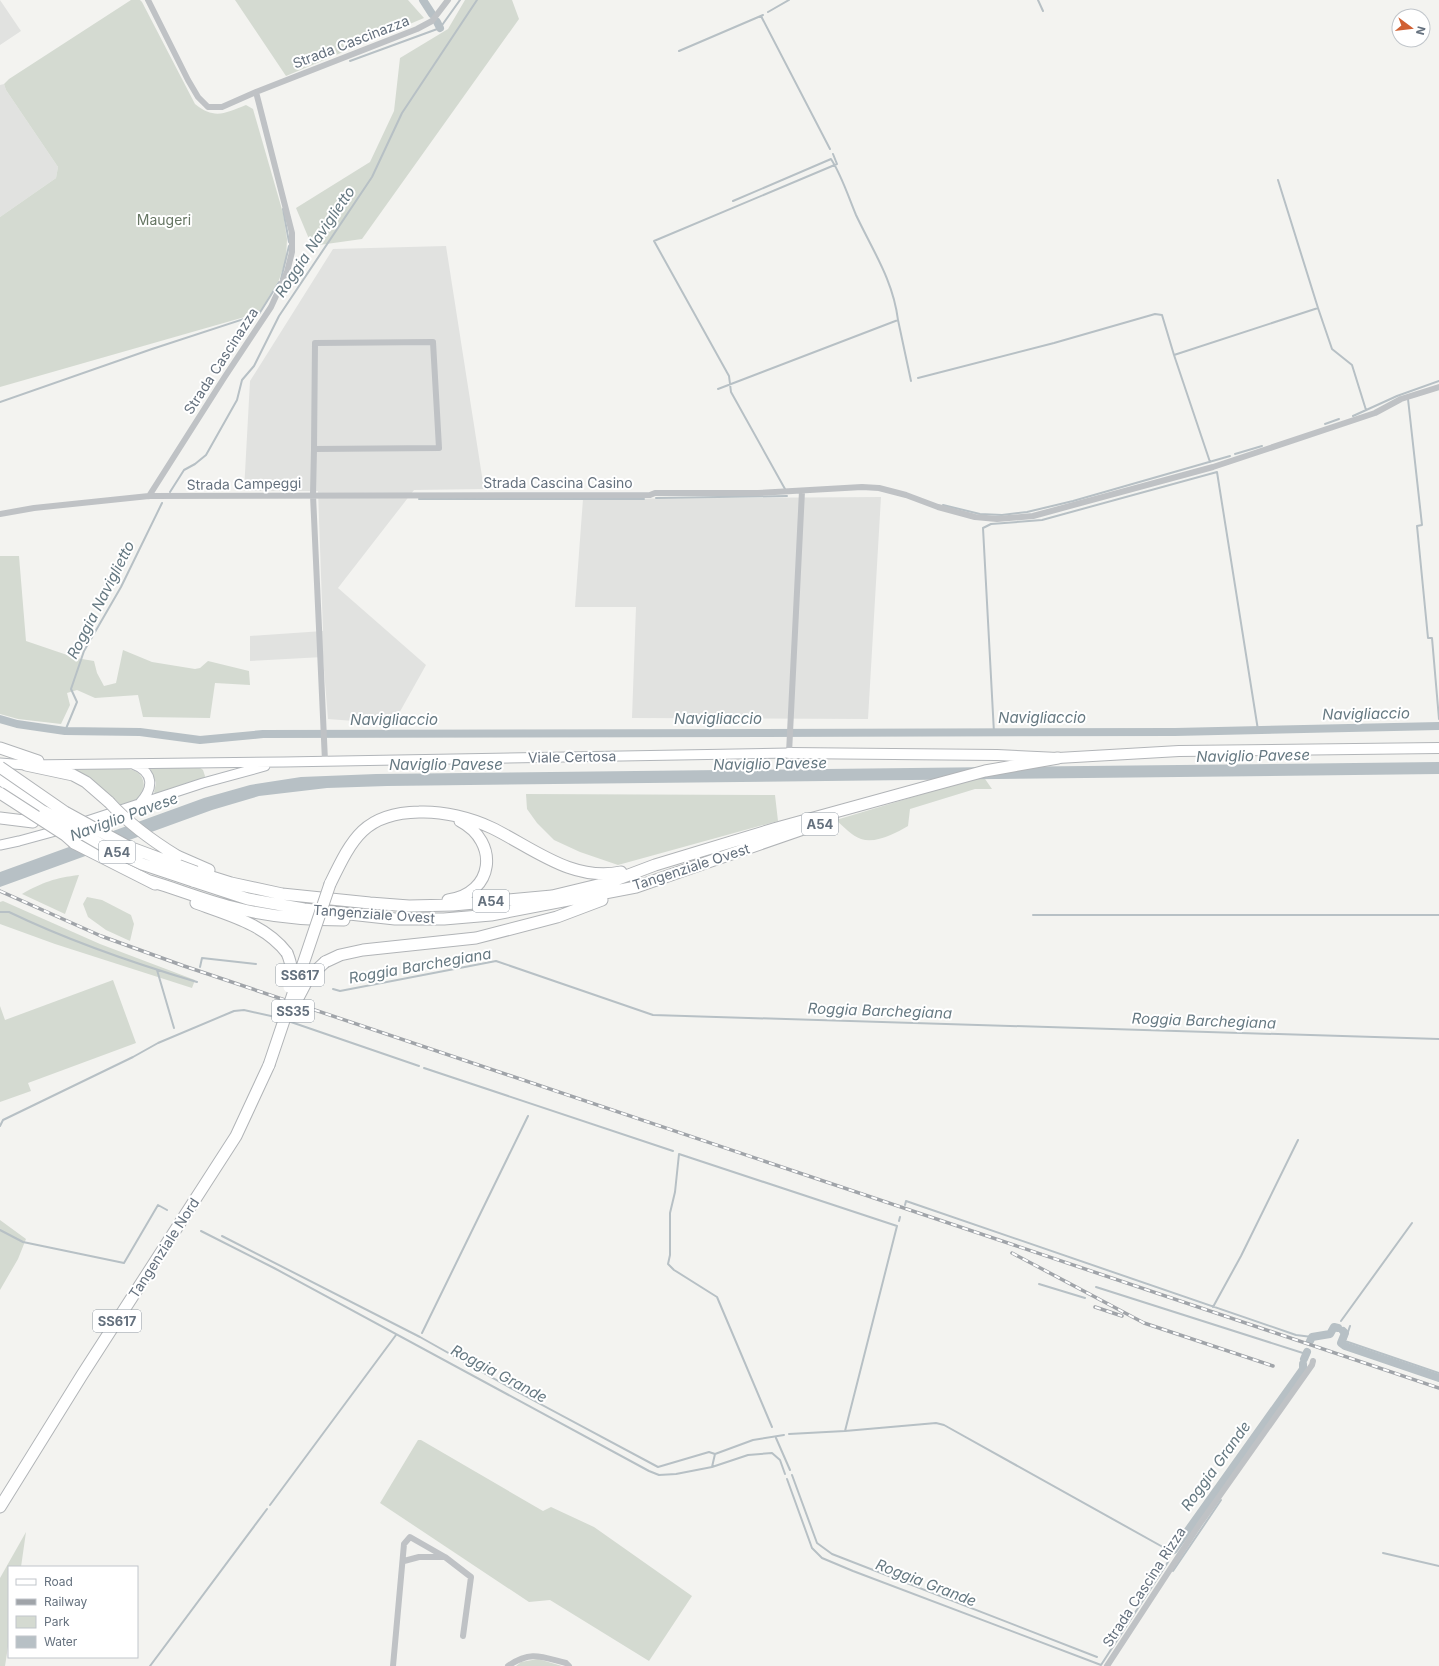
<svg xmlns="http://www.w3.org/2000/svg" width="1439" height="1666" viewBox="0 0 1439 1666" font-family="Inter,sans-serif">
<rect width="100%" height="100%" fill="#f3f3f0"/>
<path fill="#e1e2e0" d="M0,0l21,31 -21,14z
M4,84l2,6 52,77 -2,11 -56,39v-132z
M446,246l38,243 -70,1 -76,98 88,77 -33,59 -65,-5 -5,-62 -73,4v-25l73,-5 -5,-140h-74l6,-110 83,-132z
M881,497l-13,222 -236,-1 4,-111h-61l8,-108z"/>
<path fill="#d4dad1" d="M131,0h9l2,2 53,102c20,16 30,9 51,1l7,4 30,104 4,26 -1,20 -7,21 -20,33 -259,74v-170l56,-39 2,-11 -52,-77 -2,-6 5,-5z
M235,0h173l16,18 -138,58z
M465,0h47l7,19 -157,220 -50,7 -16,-38 74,-46 24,-51 6,-53 48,-29z
M0,556h19l7,85 50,17 18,3 3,12 7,13 12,-3 7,-33 29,12 43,7 5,-1 8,-7 41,10 1,14 -35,-2 -5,35 -67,-1 -5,-22 -43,3 -18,-8 -10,3 3,12 -9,19 -43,-5 -18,-5z
M150,767h49l4,3 2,6 -1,4 -48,15 -2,-3 2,-9z
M122,768c5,1 10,1 15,4 10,7 8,21 0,28 -5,3 -13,5 -18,6l-48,-36z
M983,776l9,13h-17l-65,20 -2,17c-12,7 -32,18 -47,13 -9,-3 -17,-12 -25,-19z
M526,794l249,1 3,26 -160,44 -38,-13 -26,-12 -17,-17 -10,-14z
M79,875l-14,39 -43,-20c21,-12 33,-16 57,-19z
M87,897l15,3 29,15 3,9 -4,17 -24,-11 -18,-13 -5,-13z
M3,901l97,43 95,36 -3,8 -137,-44 -55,-20v-22z
M113,980l23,63 -108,40 3,8 -31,11v-96l5,14z
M0,1220l26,19 -8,20 -18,31z
M418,1440h3l122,71 8,-4 43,20 98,69 -43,65 -99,-61 -21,2 -149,-99z
M26,1532l-5,35h-12v73l-4,26h-5v-88z
M538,1659l24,7h-46l5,-4z"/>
<path fill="#b7c0c5" d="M1439,762v12l-1052,12 -60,2 -68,8 -47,14 -212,77v-15l204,-74 46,-13 51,-8 75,-3z"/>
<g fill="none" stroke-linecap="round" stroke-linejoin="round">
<path stroke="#b7c0c5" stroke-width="2" d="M1038,0l5,11
M768,12l21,-12
M761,16l69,133
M679,51l84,-36
M350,61l90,-33 20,-28
M1278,180l40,128
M733,201l98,-42c11,17 17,37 25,56 17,36 37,65 42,105
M283,209l6,33
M281,279l8,-33
M1174,355l36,107
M918,378l136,-35 101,-29 7,1 12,40 144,-47 14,41 20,16 14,45
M718,389l180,-69 13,61
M1408,399l14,126 -5,1 11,112h4l7,81
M0,402l152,-53 107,-35 20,-32
M1353,416l44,-20 42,-15
M1325,424l14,-5
M1235,454l27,-8
M785,489l-54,-97 -2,-16 -75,-135 183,-77 -4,-10
M170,492l14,-22 11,-6 11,-9 31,-55 5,-20 12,-14 25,-50 93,-139 30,-64 75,-113
M656,498l131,-2
M419,499h225
M943,505l37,9 22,1 25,-3 46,-11 157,-45
M65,731l12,-29 -6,-13 13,-38 37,-64 41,-84
M994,733l-11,-205 8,-4 51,-4 175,-48 41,258
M0,912h9c60,29 124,51 188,70
M1033,915h406
M200,967l2,-9 54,6
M157,970l17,58
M333,989l7,2 156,-30 157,54 786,24
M288,1021l131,45
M424,1068l249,83
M0,1126l3,-6 130,-63 25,-14 76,-32 10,-1 36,8
M905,1205l1,-4 390,134 16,2
M899,1221l1,-4
M0,1230l23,12 101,21 34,-58 9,5
M201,1231l73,37 375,203 10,4 17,-1 36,-7 36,-12 24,-2 8,7 5,14
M222,1236l198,101 96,54 142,76 51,-15 6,2
M1039,1284l46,14
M1096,1287l210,67
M1213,1307l28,-51 57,-116
M1341,1321l71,-98
M1350,1326l-5,15 94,32
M422,1333l106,-217
M772,1427l-55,-130 -43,-27 -6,-6 2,-9v-42l5,-21 4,-38 218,72 -52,205
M776,1438l14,32
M712,1467l3,-13 38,-14 31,-5
M792,1475l25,68 15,11 265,103
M787,1479l25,69 10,10 31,13 248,94 67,-103 2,-11 -226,-126 -8,-2 -91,8 -56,3
M270,1505l126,-170
M1383,1553l56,13
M1173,1571l48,-71
M150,1666l117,-157"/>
<path stroke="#b7c0c5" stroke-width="8" d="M423,0l9,14
M437,22l3,6
M0,719l17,5 48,7 75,1 60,8 63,-6 912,-2 264,-6
M1343,1331l2,2 -4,10 4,3 94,32
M1310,1341l2,-4 18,-3 4,-7 4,1
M1304,1359l3,-7
M1170,1551l4,-1 129,-181v-5"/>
<g stroke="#b1b5b9" stroke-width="11">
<path id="secondary" d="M0,763l26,2 258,-3 505,-9
M133,764c21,8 21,24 7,39
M81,823l122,-40 62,-17
M0,845l19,-4 44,-12"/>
</g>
<g stroke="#b2b5b8" stroke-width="12">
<path id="primary" d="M789,753l208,2 61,3 121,-7 260,-3"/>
</g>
<g stroke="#b1b4b7" stroke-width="13">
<path id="highway" d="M0,748l38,13
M26,765l47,10 13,7 23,20
M0,779l45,33
M0,818l33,4
M74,843l81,41
M177,856l32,14
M196,872l35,11 51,11 88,9 39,3 44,-1 99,-9 58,-14 45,-17 122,-37 149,-41 59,-16 73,-13
M150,881c27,8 54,19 82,26 37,10 74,13 112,13
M193,881l55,18 56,10 91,10h49l47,-4 145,-28 196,-68
M330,884c22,-45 34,-71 89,-72 24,-1 52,6 73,16 41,20 80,54 129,44
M448,900c46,-6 52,-58 12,-79
M196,903c32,12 69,21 91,50
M325,962l15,-7 23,-5 113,-12 81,-21 45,-17
M0,1507l82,-132 154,-239 33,-71"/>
</g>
<path stroke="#bfc2c5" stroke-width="6" d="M148,0l40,80 10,17 10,10h14l34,-15 161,-63 15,-8 16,-21
M314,449l1,-106 118,-1 6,106 -125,1 -1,46 12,266
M149,496l75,-118 47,-71 16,-35 5,-20v-19l-36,-141
M0,514l34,-6 115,-12 501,-1 5,-2h103l104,-6 17,1 27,7 32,12 37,10 22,2 36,-3 180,-49 162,-54 26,-14 38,-12
M789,753l13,-262
M404,1561l15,-4h24
M393,1666l11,-122 6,-7 35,20 26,20 -8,59
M508,1666c23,-16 34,-9 58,-3l3,3
M1107,1666l92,-141 113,-160 1,-4"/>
<use href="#secondary" stroke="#fff" stroke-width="9"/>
<use href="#primary" stroke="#fff" stroke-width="10"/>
<use href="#highway" stroke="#fff" stroke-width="11"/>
<g stroke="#a0a4a9" stroke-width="3.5">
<path id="rail" d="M0,891l101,45 83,30 1255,422
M1012,1253l132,70 129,43
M1095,1307l27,9"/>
</g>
<use href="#rail" stroke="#fff" stroke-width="2" stroke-dasharray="6" stroke-linecap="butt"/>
<g stroke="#b1b4b7" stroke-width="13" stroke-linecap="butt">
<path id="highway-bridge" d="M0,767l65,45 31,17 33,18 67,25
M0,793l65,42 9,8
M109,802c20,22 42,38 68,54
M45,812l57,33 40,19 51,17
M287,953c5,12 6,21 2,34
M298,998l11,-21 16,-15
M269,1065l61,-181"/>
</g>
<use href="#highway-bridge" stroke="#fff" stroke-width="11"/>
</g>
<g text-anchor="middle" stroke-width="4" stroke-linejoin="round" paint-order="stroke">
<g fill="#fff" stroke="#939ca5" stroke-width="1">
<rect x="802" y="813" width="36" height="22" rx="3"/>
<rect x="99" y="841" width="36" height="22" rx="3"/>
<rect x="473" y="890" width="36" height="22" rx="3"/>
<rect x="276" y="964" width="48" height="22" rx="3"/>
<rect x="272" y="1000" width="42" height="22" rx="3"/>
<rect x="93" y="1310" width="48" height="22" rx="3"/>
</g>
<g font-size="13" font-weight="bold" fill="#65717e">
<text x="820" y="829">A54</text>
<text x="117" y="857">A54</text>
<text x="491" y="906">A54</text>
<text x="300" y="980">SS617</text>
<text x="293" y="1016">SS35</text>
<text x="117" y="1326">SS617</text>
</g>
<g font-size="14" fill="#65717e" stroke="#fff">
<text transform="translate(351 42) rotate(-21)" y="5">Strada Cascinazza</text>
<text transform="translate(221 361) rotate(-57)" y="5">Strada Cascinazza</text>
<text x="558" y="488">Strada Cascina Casino</text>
<text transform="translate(244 484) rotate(-1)" y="5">Strada Campeggi</text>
<text transform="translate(572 757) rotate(-1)" y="5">Viale Certosa</text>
<text transform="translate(691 867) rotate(-18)" y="5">Tangenziale Ovest</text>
<text transform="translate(374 914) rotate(4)" y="5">Tangenziale Ovest</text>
<text transform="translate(164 1248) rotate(-57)" y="5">Tangenziale Nord</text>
<text transform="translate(1144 1587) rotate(-57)" y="5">Strada Cascina Rizza</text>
</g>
<g font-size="14" fill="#667663" stroke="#fff">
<text x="164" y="225">Maugeri</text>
</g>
<g font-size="15" font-style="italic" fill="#667982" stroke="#fff">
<text transform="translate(315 242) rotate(-56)" y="5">Roggia Naviglietto</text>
<text transform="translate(101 600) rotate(-63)" y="5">Roggia Naviglietto</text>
<text transform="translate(1366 714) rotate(-1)" y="5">Navigliaccio</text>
<text x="1042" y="723">Navigliaccio</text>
<text x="718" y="724">Navigliaccio</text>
<text x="394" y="725">Navigliaccio</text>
<text transform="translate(1253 756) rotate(-1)" y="5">Naviglio Pavese</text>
<text transform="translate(770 764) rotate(-1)" y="5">Naviglio Pavese</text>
<text x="446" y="770">Naviglio Pavese</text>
<text transform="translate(124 817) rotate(-20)" y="5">Naviglio Pavese</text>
<text transform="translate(420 966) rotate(-10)" y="5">Roggia Barchegiana</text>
<text transform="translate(880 1011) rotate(2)" y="5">Roggia Barchegiana</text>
<text transform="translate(1204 1021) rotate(2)" y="5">Roggia Barchegiana</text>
<text transform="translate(499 1374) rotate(28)" y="5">Roggia Grande</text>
<text transform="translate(1216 1466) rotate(-54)" y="5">Roggia Grande</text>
<text transform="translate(926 1583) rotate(21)" y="5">Roggia Grande</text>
</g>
</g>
<rect x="8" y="1566" width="130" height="92" fill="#ffffff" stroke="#c1c6cb"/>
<rect x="16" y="1579" width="20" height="6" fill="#ffffff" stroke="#c1c6cb"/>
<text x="44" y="1586" font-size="12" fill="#65717e">Road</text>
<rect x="16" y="1599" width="20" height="6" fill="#a0a4a9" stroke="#c1c6cb"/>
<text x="44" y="1606" font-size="12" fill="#65717e">Railway</text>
<rect x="16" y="1616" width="20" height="12" fill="#d4dad1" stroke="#c1c6cb"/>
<text x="44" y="1626" font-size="12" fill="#65717e">Park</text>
<rect x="16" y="1636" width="20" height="12" fill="#b7c0c5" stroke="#c1c6cb"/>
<text x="44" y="1646" font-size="12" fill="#65717e">Water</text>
<g transform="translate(1411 28) rotate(105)"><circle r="19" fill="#ffffff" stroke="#c1c6cb"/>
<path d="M0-3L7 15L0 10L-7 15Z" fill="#d06033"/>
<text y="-6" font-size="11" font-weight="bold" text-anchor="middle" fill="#65717e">N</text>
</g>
</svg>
